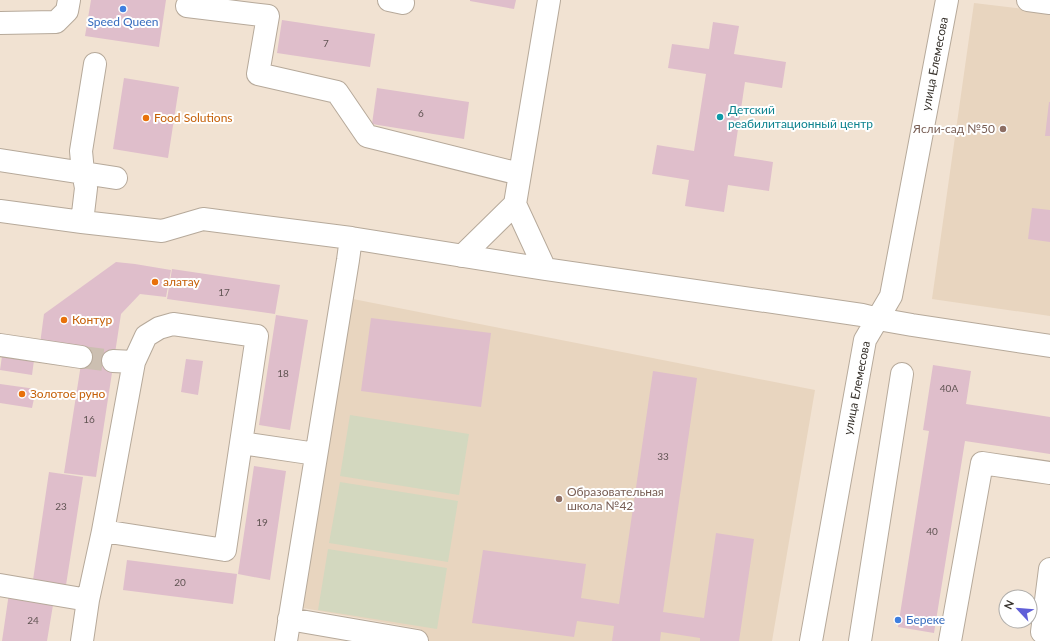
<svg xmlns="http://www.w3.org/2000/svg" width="1050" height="641" viewBox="0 0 1050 641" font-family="Lato,sans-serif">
<rect width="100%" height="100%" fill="#f1e2d2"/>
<path fill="#e8d5bf" d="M974,3l76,9v304l-118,-17z
M353,299l462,91 -43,251h-353l2,-12 -118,-21z"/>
<path fill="#d3d8bf" d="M350,415l119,19 -10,61 -119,-19z
M340,482l118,19 -10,61 -119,-19z
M328,549l119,19 -10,61 -119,-19z"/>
<path fill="#dfbecb" d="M91,0h75l-7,47 -74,-11z
M470,0h46l-2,9 -44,-8z
M282,20l93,14 -5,33 -93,-14z
M713,22l26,4 -5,28 52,8 -4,26 -37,-6 -11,74 39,6 -4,29 -41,-6 -4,27 -39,-6 4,-26 -37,-6 5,-29 37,6 12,-77 -38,-6 4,-24 37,5z
M124,78l55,9 -11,71 -55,-9z
M377,88l92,14 -5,37 -92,-15z
M1049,102h1v34h-5z
M1032,208l18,2v32l-22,-3z
M116,262l19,2 36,6 -5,27 -26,-3 -19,20 -25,163 -32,-4 17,-109 -41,-20 4,-30z
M172,269l108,16 -5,29 -108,-15z
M276,315l32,5 -18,110 -31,-5z
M371,318l120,15 -10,74 -120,-16z
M2,356l32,4 -2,15 -32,-5z
M186,359l17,2 -5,34 -17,-3z
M933,365l38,6 -5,33 84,13v37l-85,-13 -31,192 -36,-6 31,-196 -6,-1z
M653,371l44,7 -34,234 41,6 12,-85 38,6 -15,102h-39v-3l-39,-6 -1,9h-48l2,-15 -37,-5 -3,16 -102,-14 11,-73 103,14 -5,34 38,6z
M0,384l36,5 -4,19 -32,-5z
M254,466l32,5 -16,109 -32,-6z
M49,472l34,5 -17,108 -33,-5z
M127,560l110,14 -4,30 -110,-14z
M9,593l45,6 -7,42h-45z"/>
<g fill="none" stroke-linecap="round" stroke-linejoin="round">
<path stroke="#ccbfb1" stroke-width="22" stroke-dasharray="22 11" stroke-linecap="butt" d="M81,357l32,4"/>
<g stroke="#b6a99a" stroke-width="24">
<path id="minor" d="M389,0l14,3
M1028,0l22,3
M187,6l81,10 -10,58 79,18 30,44 153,38
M0,23l56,-1 11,-11 2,-11
M0,160l116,18
M0,211l82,11 80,9 41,-12 148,19 194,31 317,46 16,4 34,6 138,21
M82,222l4,-34 -3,-16 -2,-21 14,-87
M462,256l53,-52
M545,269l-30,-65 34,-204
M173,324l84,12 -32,214 -122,-19 31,-169 12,-26 13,-8z
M0,345l81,12
M113,361l21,1
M241,443l75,11
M1050,569l-8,63 8,1
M0,585l88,15 -6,41
M88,600l15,-69
M289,619l128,22
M286,641l62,-381 3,-22
M811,641l54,-301 26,-44 56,-296
M860,641l42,-267
M950,641l32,-178 68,10"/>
</g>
<use href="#minor" stroke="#fff" stroke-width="22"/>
</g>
<g fill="#3f7fe0" stroke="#fff" stroke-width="1.5">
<circle cx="123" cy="9" r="4"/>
<circle cx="898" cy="620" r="4"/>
</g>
<circle fill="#0f9aa8" stroke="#fff" stroke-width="1.5" cx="720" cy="117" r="4"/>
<g fill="#e8710a" stroke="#fff" stroke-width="1.5">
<circle cx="146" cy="118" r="4"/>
<circle cx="155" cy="282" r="4"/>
<circle cx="64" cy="320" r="4"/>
<circle cx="22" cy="394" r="4"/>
</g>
<g fill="#8d6e63" stroke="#fff" stroke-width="1.5">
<circle cx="1003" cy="129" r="4"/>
<circle cx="559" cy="499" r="4"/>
</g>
<g text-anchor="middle" stroke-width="4" stroke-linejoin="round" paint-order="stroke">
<g font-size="10" fill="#605453">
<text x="326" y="47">7</text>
<text x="421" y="117">6</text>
<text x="224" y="296">17</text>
<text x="283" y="377">18</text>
<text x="949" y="392">40А</text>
<text x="89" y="423">16</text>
<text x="663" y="460">33</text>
<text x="61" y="510">23</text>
<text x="262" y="526">19</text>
<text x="932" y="535">40</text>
<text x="180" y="586">20</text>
<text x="33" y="624">24</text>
</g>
<g font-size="12" fill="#366cbe" stroke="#fff">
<text x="123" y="26">Speed Queen</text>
<text x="906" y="624" text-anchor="start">Береке</text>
</g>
<g font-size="12" fill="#36312b" stroke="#fff">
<text transform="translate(935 64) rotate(-79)" y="4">улица Елемесова</text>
<text transform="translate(857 388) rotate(-79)" y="4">улица Елемесова</text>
</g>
<g font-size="12" fill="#0d838f" stroke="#fff" text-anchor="start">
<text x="728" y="114">Детский<tspan x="728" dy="14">реабилитационный центр</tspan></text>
</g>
<g font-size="12" fill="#c56008" stroke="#fff" text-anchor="start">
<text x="154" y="122">Food Solutions</text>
<text x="163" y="286">алатау</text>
<text x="72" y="324">Контур</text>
<text x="30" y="398">Золотое руно</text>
</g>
<g font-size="12" fill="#785e54" stroke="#fff" text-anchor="end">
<text x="995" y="133">Ясли-сад №50</text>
<text x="567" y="496" text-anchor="start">Образовательная<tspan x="567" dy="14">школа №42</tspan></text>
</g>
</g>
<g transform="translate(1018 609) rotate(296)"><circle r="19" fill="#ffffff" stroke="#afadaa"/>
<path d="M0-3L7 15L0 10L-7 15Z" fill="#605fd8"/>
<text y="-6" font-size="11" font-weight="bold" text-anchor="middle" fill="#36312b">N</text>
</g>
</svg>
